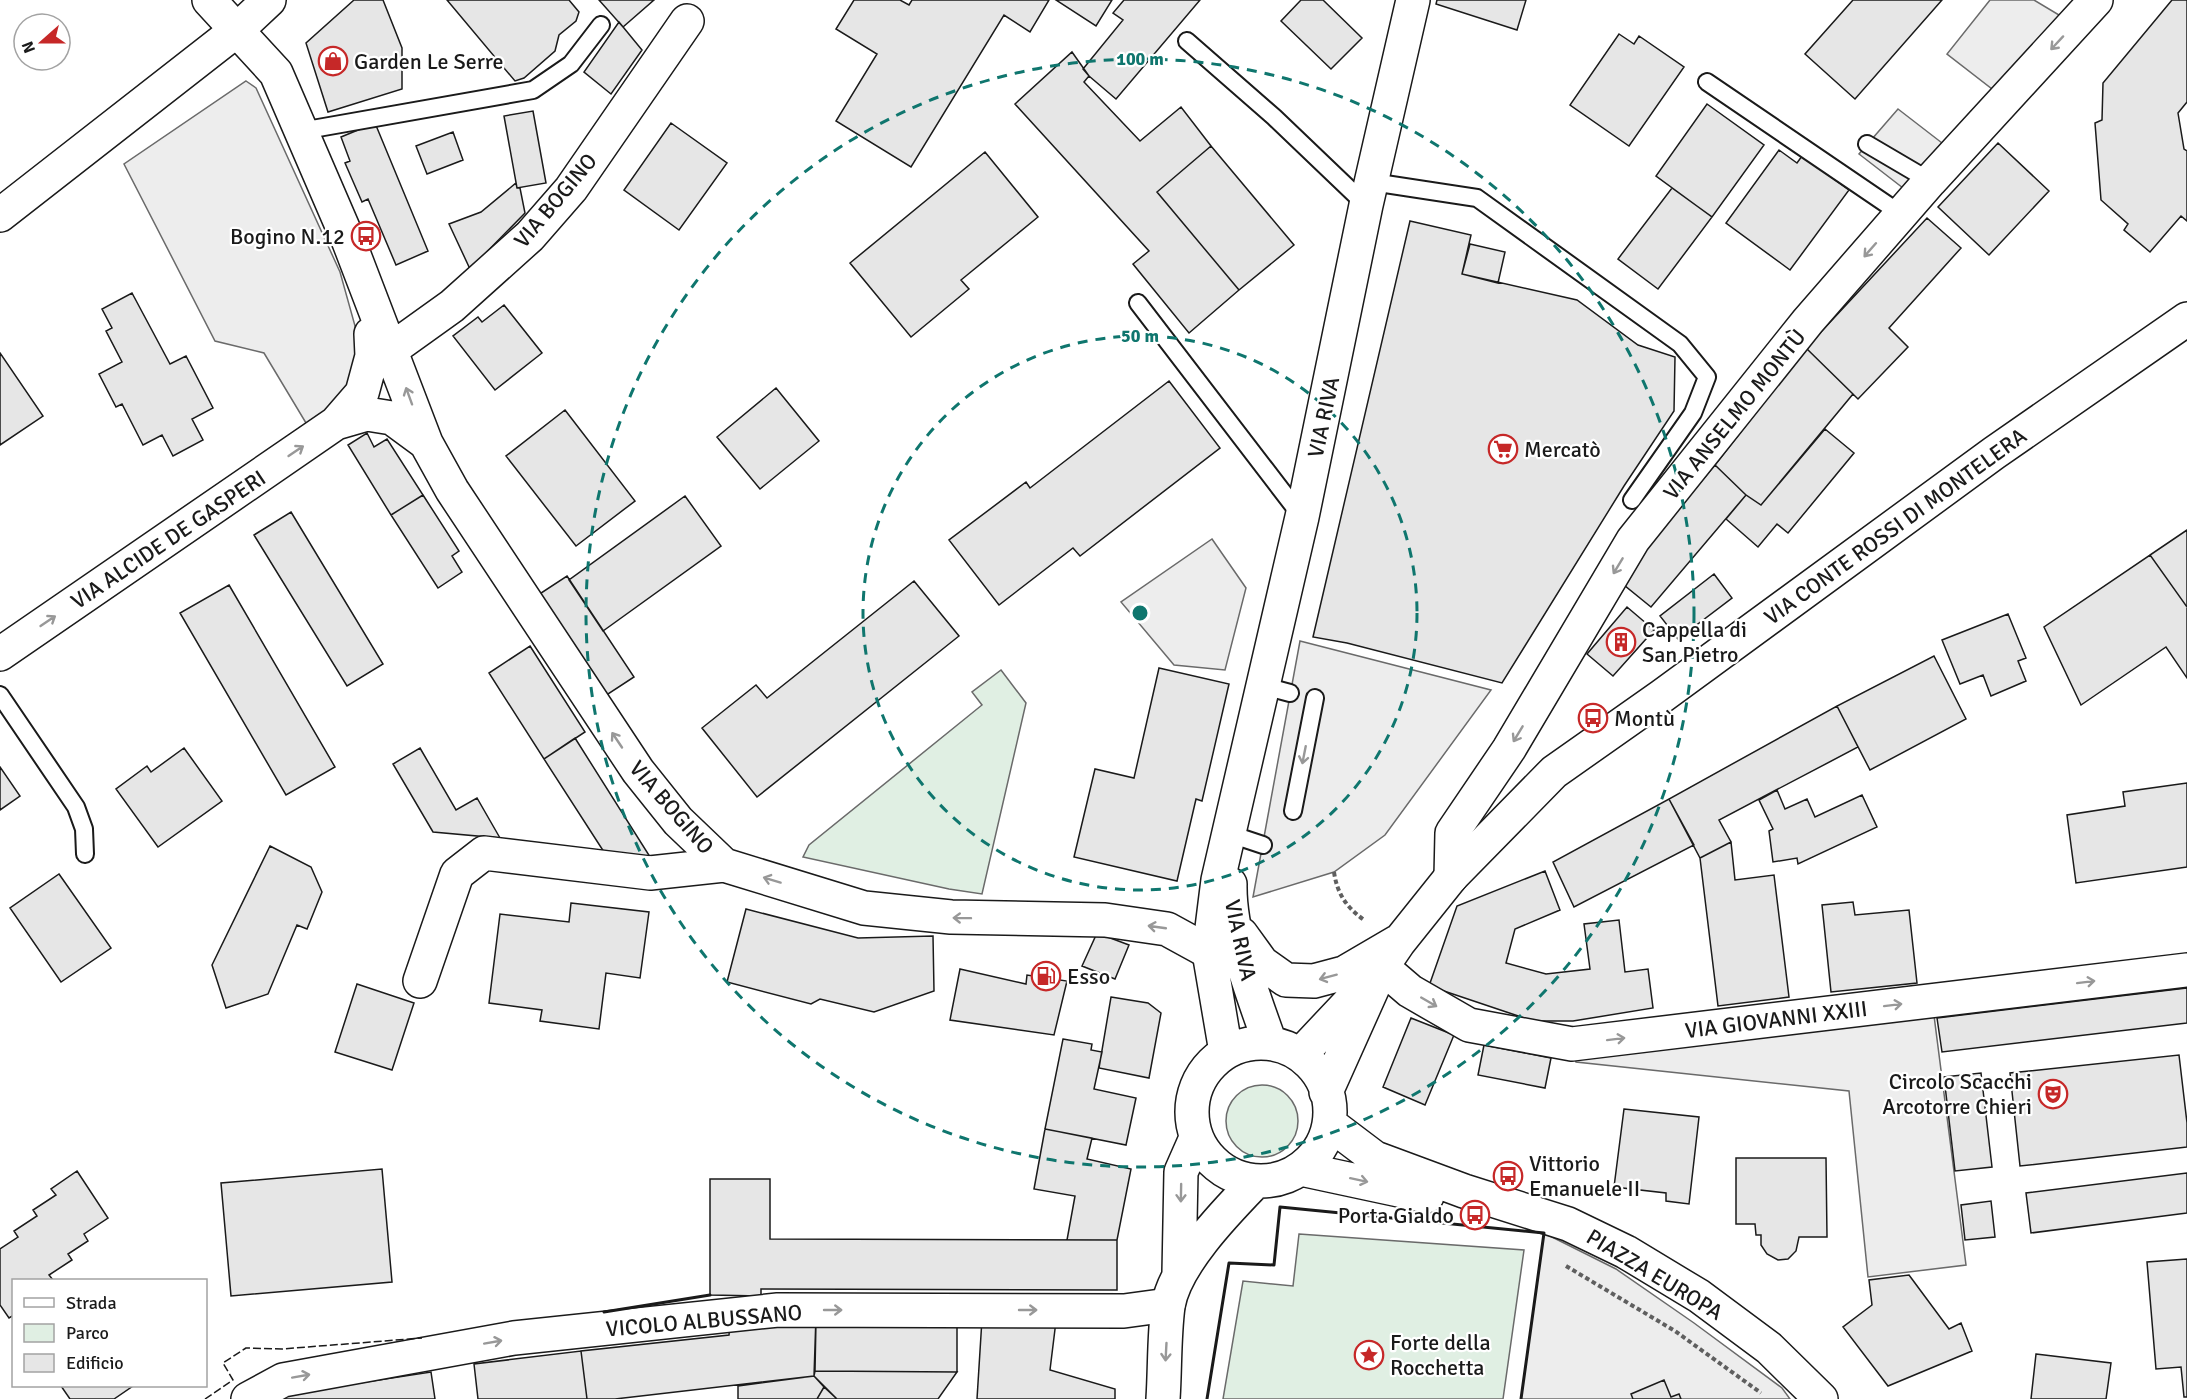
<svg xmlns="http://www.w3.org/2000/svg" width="2187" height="1399" viewBox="0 0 2187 1399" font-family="Signika,sans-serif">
<rect width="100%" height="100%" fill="#fff"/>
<path fill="#e0efe3" stroke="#6a6a6a" stroke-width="1.5" d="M1001,670l25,33 -44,191 -33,-5 -146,-32 6,-12 173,-140 -10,-13z
M1226 1121a36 36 0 1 1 72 0a36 36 0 1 1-72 0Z
M1299,1234l225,16 -21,149h-280l20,-118 50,5z"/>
<path fill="#ededed" stroke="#6a6a6a" stroke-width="1.5" d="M1990,0h44l40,24 -69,75 -58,-45z
M246,81l10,7 84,184 17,61 1,32 -9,20 -40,43 -45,-75 -49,-12 -91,-177z
M1898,109l57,44 -39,45 -57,-44z
M1212,539l34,49 -21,82 -51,-5 -53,-63z
M1300,641l191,49 -106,145 -51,37 -81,25z
M1932,1000l34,265 -98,12 -19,-186 -273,-29 -4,-18z
M1544,1233l72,36 78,54 88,65 8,11h-269z"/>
<path fill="#e6e6e6" stroke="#1a1a1a" stroke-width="1.5" d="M354,0h29l19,48v41l-74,23 -22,-69z
M447,0h122l10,12 -3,9 -17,14 -4,16 -31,27 -9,3z
M599,0h55l-31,27z
M854,0h46l9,5 3,-5h137l-19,32 -26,-17 -93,152 -75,-46 41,-67 -41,-25z
M1056,0h56l-16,26z
M1124,0h76l-84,99 -27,-23 -6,-7 40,-49 -10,-7z
M1301,0h22l39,38 -31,31 -50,-48z
M1437,0h89l-9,30 -81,-26z
M1853,0h89l-87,99 -50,-45z
M2172,0h15v102l-9,11 6,36 3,2v70l-6,-5 -31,36 -26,-22 4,-6 -27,-24 -6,-77 7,-3 1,-37z
M619,22l23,28 -31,44 -27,-22z
M1619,34l15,10 5,-8 45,31 -55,79 -59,-41z
M1072,52l17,24 -5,6 56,59 41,-34 30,39 -54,46 82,98 -50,43 -56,-69 16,-13 -134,-147z
M1707,104l57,41 -52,72 -56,-41z
M533,111l13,72 -29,5 -13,-72z
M375,123l53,128 -32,14 -28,-66 -6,3 -17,-39 5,-2 -9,-24z
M671,123l56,40 -48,67 -55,-40z
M453,132l10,28 -36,14 -11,-28z
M1998,143l51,48 -60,64 -51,-48z
M1211,146l83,99 -55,45 -82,-98z
M1779,150l18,13 5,-7 47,34 -59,80 -64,-47z
M985,152l53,65 -77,63 8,9 -58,48 -61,-74z
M516,183l1,5h3l5,25 -55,56 -21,-45 32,-12z
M1672,188l40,29 -54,72 -40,-30z
M1927,218l34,30 -72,80 19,19 -50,52 -52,-51z
M1410,221l61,14 -9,39 115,26 61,45 37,12 -1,54 -50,75 -122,197 -155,-40 -34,-6z
M1470,244l35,8 -7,31 -36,-9z
M132,293l38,71 16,-8 27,52 -21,11 11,21 -30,16 -11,-21 -19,10 -21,-41 -6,3 -17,-33 23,-12 -16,-31 6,-3 -10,-19z
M504,305l38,48 -47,37 -42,-54 25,-19 4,5z
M1806,348l47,46 -92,111 -15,-10 -31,-30z
M0,353l43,63 -43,29z
M1169,381l51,67 -140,108 -7,-8 -74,57 -50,-65 77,-58 4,6z
M776,388l43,53 -59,48 -43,-52z
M565,410l70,91 -59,45 -70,-90z
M1825,429l29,24 -66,80 -11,-9 -19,23 -32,-28 20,-24 15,10z
M367,433l7,14 13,-8 36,56 -32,20 -43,-70z
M1715,465l31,30 -95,112 -27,-22 18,-33z
M423,495l36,56 -7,5 10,16 -24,16 -47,-73z
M685,496l36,50 -118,85 -34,-51z
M291,512l92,152 -36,22 -93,-151z
M2187,530v148l-21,-31 -85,58 -37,-78z
M2187,530v77l-37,-52z
M1714,574l18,24 -54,41 -18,-23z
M567,576l67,101 -29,19 -67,-101z
M914,581l45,55 -202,161 -55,-69 54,-43 11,13z
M229,585l106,182 -49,28 -106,-182z
M1627,607l27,23 -41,46 -26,-22z
M2008,614l18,44 -8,3 8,20 -35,15 -8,-21 -23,9 -18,-44z
M530,646l55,86 -41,27 -55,-86z
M1934,656l32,63 -96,51 -33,-64z
M1159,668l70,16 -27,117 -6,-2 -19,82 -103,-24 21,-88 39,9z
M1837,706l21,41 -139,73 12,22 -31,16 -31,-59z
M575,738l77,122 -48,-8 -60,-93z
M184,748l38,53 -64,46 -42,-58 31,-23 4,6z
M420,748l36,62 21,-12 23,40 -67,-6 -40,-68z
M0,767l20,29 -20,14z
M2187,783v84l-111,16 -9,-68 58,-9 -2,-14z
M1777,790l8,19 22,-10 8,18 47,-22 15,32 -79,37 -1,-6 -24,4 -4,-31 4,-2 -14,-29z
M1669,799l25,46 -120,62 -21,-45z
M1731,842l4,38 39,-5 15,122 -71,9 -18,-148z
M270,846l41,21 11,25 -15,37 -10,-4 -29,69 -42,14 -14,-43z
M1545,871l15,39 -45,19 -9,34 40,11 44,-5 -6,-45 35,-4 6,52 23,-3 5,39 -80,13h-40l-104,-35 28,-80z
M59,874l52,74 -50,34 -51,-74z
M1853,902l2,13 54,-5 8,73 -86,9 -9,-87z
M571,903l78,9 -9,66 -34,-5 -7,56 -59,-8 2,-11 -53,-7 11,-89 69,8z
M746,909l112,29 75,-2 1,55 -60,21 -54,-13 -9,5 -84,-22z
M1097,933l32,12 -14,34 -33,-13z
M960,969l66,15 1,-9 40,6 -13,54 -104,-15z
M357,984l57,19 -22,67 -57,-18z
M2187,988v35l-245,29 -5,-34z
M1111,997l37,6 13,10 -12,65 -50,-10z
M1411,1018l43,17 -29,70 -42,-18z
M1063,1039l29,5 -1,6 11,2 -8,37 42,9 -10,47 -81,-16z
M1484,1045l67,13 -6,30 -67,-13z
M2179,1055l8,68v24l-167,19 -10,-93z
M1981,1073l11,94 -37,4 -11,-94z
M1624,1109l75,8 -10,87 -23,-3v-8l-52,-6z
M1045,1129l47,9 -5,21 44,10 -14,71h-50l8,-44 -41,-7z
M1736,1158h90l1,79h-28l-3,14 -8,8 -10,1 -11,-6 -6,-9v-10h-5l-1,-11h-19z
M382,1169l10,113 -161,14 -10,-113z
M77,1171l31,47 -24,16 4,7 -20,13 4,6 -23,15 4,5h-39v35l-5,3 -9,-13v-56l18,-12 -4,-6 23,-15 -4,-6 23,-15 -5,-6z
M2187,1173v40l-156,20 -5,-40z
M710,1179h60v60l347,1v50l-356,-1v7l-51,-1z
M1991,1201l4,36 -30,3 -4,-35z
M2187,1259v138h-3l-3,-30 -25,2 -9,-107z
M1909,1275l40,54 12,-6 11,28 -84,35 -45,-59 29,-22 -3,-25z
M816,1316l-2,60 -199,23h-28l-6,-48 148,-16 1,-13z
M982,1319l74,2 -6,49 65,19v10h-138z
M816,1321l141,2v49l-142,-1z
M581,1351l6,48h-109l-4,-35z
M2036,1354l75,9 -5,36h-75z
M815,1371l142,1 -19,27h-101l-23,-23z
M431,1372l4,27h-163l8,-4z
M814,1376l10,11 -7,12h-79v-13z
M1664,1380l7,17 8,-3 2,5h-48l-2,-5z
M61,1386h72l-19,13h-44z
M824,1387l13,12h-20z"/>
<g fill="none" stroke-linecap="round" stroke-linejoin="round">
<g stroke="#1a1a1a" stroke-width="20">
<path id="lane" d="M1187,41l87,76 92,88
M1707,82l194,132
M301,131l232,-41 38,-26 30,-39
M1867,144l63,37
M1372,182l105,16 203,146 27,33 -14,36 -61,87
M1138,303l164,214
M1264,686l26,7
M0,695l76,112 8,22 1,25
M1293,811l22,-113
M1230,834l33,11"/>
</g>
<g stroke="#1a1a1a" stroke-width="36">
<path id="street" d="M209,0l67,73 73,169 77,201 26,47 186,281 40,50 46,44 140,43 87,9 154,3 62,9 42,23
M372,356l20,-7 60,-43 78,-70 41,-47 116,-168
M336,423l26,-30 10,-37 -1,-22
M0,654l336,-231 31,-9 25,4 34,25
M1451,877l1,-44 57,-84 124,-209 175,-219 122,-140 166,-181
M1382,967l28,24 59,34 103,19 615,-74
M420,981l37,-107 27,-21 166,20 74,-8
M248,1399l35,-19 231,-42 264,-28 346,1 44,-6"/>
</g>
<g stroke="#1a1a1a" stroke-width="36">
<path id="secondary" d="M1230,884c-1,50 23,111 40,159
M1241,934l21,29 24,17 28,1 30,-8 53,-31
M1192 1112a69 69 0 1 1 138 0a69 69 0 1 1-138 0Z
M1226,1052l-17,-100 9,-72 84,-363 64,-312 47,-205
M1300,1055l65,-69
M1326,1092l56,-125 17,-25 52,-65 103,-105 108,-76 332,-243 193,-134
M1330,1124l45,34 89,33 104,33 58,28 73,44 70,52 52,51
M1301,1169l126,27
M1179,1273l2,-101 15,-34
M1163,1399c2,-30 1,-63 5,-93 7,-42 58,-94 87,-124"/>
</g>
<g stroke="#1a1a1a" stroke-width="36">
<path id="primary" d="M0,215l237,-185 32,-30"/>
</g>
<path stroke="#5f5f5f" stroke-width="4" stroke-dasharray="4.5 3" stroke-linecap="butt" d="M1334,872c3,21 12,35 30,48
M1566,1266l109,65 86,62"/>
<use href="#lane" stroke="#fff" stroke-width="16"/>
<use href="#street" stroke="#fff" stroke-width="33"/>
<use href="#secondary" stroke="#fff" stroke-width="33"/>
<use href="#primary" stroke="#fff" stroke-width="33"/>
<path stroke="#1a1a1a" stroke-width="1.5" stroke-dasharray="8 3" stroke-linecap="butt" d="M205,1399l28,-19 -10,-17 23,-15 36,1 140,-11"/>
<path stroke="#1a1a1a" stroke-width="3" d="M604,1312l106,-17
M1207,1399l22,-136 45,2 6,-58 264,26 -23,166"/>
</g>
<defs><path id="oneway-shaft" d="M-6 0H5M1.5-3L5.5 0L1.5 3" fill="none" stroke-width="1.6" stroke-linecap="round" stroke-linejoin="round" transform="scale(1.5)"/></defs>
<g stroke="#989898">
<use href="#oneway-shaft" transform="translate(2057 43) rotate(133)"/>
<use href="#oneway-shaft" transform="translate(1870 250) rotate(131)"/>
<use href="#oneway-shaft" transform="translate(409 396) rotate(-110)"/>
<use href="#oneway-shaft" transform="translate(296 451) rotate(-34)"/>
<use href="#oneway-shaft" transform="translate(1618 566) rotate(121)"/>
<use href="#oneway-shaft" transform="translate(48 621) rotate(-34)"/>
<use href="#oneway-shaft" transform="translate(1518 734) rotate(121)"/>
<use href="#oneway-shaft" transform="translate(617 740) rotate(-124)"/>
<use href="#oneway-shaft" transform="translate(1304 755) rotate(101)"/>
<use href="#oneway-shaft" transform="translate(772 880) rotate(-163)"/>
<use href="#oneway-shaft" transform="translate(962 918) rotate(-179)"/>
<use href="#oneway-shaft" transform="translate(1157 927) rotate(-172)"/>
<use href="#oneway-shaft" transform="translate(1328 977) rotate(165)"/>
<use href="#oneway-shaft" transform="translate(2086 982) rotate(-7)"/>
<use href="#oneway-shaft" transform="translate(1429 1002) rotate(30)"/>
<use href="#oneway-shaft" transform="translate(1893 1005) rotate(-7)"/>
<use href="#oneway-shaft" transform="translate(1616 1039) rotate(-7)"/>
<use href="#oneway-shaft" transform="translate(1359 1180) rotate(12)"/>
<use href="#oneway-shaft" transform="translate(1181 1193) rotate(91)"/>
<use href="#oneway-shaft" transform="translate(833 1310)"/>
<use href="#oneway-shaft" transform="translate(1028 1310)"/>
<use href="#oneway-shaft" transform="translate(493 1342) rotate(-10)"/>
<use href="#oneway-shaft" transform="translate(1166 1352) rotate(93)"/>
<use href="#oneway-shaft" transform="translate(301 1376) rotate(-10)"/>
</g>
<g fill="none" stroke="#0f766e" stroke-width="3" stroke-dasharray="10 8">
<circle cx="1140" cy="613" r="277"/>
<circle cx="1140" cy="613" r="554"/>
</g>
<defs>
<g id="shop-ring" transform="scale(1.5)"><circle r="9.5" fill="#fff" stroke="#c62828" stroke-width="1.5"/><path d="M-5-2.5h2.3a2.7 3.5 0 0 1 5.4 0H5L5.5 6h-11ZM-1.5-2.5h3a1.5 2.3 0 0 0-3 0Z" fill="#c62828"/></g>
<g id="bus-ring" transform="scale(1.5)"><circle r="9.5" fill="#fff" stroke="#c62828" stroke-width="1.5"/><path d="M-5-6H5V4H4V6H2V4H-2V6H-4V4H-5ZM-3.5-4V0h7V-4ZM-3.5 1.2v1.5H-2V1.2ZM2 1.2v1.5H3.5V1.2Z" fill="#c62828"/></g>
<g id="supermarket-ring" transform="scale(1.5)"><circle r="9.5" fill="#fff" stroke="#c62828" stroke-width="1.5"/><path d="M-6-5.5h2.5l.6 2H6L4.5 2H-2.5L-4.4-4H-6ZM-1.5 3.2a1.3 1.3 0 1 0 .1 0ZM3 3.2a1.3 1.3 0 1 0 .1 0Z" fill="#c62828"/></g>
<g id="building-ring" transform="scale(1.5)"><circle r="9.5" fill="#fff" stroke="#c62828" stroke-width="1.5"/><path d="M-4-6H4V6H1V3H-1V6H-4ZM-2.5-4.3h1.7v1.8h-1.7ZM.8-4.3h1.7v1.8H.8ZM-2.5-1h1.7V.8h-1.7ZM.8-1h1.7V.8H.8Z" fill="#c62828"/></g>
<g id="fuel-ring" transform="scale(1.5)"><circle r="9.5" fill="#fff" stroke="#c62828" stroke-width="1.5"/><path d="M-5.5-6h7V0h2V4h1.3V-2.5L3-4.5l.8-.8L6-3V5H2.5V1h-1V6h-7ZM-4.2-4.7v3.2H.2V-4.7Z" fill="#c62828"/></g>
<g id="theatre-ring" transform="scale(1.5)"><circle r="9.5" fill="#fff" stroke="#c62828" stroke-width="1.5"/><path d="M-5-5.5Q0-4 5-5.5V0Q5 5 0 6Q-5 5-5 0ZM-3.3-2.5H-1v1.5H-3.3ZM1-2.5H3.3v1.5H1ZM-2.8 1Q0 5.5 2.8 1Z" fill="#c62828"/></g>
<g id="sight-ring" transform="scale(1.5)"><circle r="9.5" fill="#fff" stroke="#c62828" stroke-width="1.5"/><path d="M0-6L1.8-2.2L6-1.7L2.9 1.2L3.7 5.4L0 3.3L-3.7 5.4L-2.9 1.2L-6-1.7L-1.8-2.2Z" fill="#c62828"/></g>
</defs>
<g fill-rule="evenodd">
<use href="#shop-ring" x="333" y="61"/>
<use href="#bus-ring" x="366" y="236"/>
<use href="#supermarket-ring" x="1503" y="449"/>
<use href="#building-ring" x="1621" y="642"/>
<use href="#bus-ring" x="1593" y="718"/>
<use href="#fuel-ring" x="1046" y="976"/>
<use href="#theatre-ring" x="2053" y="1094"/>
<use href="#bus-ring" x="1508" y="1176"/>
<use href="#bus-ring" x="1475" y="1215"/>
<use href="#sight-ring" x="1369" y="1355"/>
</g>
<g text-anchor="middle" stroke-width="4.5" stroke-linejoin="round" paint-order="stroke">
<g font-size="22" fill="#1a1a1a" stroke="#fff" text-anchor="start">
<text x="354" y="69">Garden Le Serre</text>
<text x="345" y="244" text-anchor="end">Bogino N.12</text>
<text x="1524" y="457">Mercatò</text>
<text x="1642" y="637">Cappella di<tspan x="1642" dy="25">San Pietro</tspan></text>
<text x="1614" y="726">Montù</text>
<text x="1067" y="984">Esso</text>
<text x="2032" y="1089" text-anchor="end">Circolo Scacchi<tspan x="2032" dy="25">Arcotorre Chieri</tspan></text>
<text x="1529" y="1171">Vittorio<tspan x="1529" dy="25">Emanuele II</tspan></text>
<text x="1454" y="1223" text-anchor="end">Porta Gialdo</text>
<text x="1390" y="1350">Forte della<tspan x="1390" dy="25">Rocchetta</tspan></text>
</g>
<g font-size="22" fill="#1a1a1a" stroke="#fff">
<text transform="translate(555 200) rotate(-50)" y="8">VIA BOGINO</text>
<text transform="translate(1734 414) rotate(-51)" y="8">VIA ANSELMO MONTÙ</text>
<text transform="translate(1323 417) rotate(-78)" y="8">VIA RIVA</text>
<text transform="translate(1895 526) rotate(-36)" y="8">VIA CONTE ROSSI DI MONTELERA</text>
<text transform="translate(168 539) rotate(-34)" y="8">VIA ALCIDE DE GASPERI</text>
<text transform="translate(672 807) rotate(49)" y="8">VIA BOGINO</text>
<text transform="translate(1241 940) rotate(78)" y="8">VIA RIVA</text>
<text transform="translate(1776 1019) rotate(-7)" y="8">VIA GIOVANNI XXIII</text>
<text transform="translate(1655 1274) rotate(31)" y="8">PIAZZA EUROPA</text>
<text transform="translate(704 1320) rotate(-5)" y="8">VICOLO ALBUSSANO</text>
</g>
</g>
<circle cx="1140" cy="613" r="9" fill="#0f766e" stroke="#fff" stroke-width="3"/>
<g font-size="18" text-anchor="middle" font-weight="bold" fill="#0f766e" stroke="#fff" stroke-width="4.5" stroke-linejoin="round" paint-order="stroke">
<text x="1140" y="65">100 m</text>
<text x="1140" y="342">50 m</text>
</g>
<rect x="12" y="1279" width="195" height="108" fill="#ffffff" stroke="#a3a3a3" stroke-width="1.5"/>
<rect x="24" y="1298" width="30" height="9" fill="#ffffff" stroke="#a3a3a3" stroke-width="1.5"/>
<text x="66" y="1309" font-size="18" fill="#1a1a1a">Strada</text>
<rect x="24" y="1324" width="30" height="18" fill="#e0efe3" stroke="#a3a3a3" stroke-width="1.5"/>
<text x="66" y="1339" font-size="18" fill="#1a1a1a">Parco</text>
<rect x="24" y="1354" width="30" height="18" fill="#e6e6e6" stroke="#a3a3a3" stroke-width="1.5"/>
<text x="66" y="1369" font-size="18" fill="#1a1a1a">Edificio</text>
<g transform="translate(42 42) rotate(249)"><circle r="28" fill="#ffffff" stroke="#a3a3a3" stroke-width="1.5"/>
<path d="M0-4.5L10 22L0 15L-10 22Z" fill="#c62828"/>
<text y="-9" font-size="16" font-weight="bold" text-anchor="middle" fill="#1a1a1a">N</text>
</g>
</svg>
